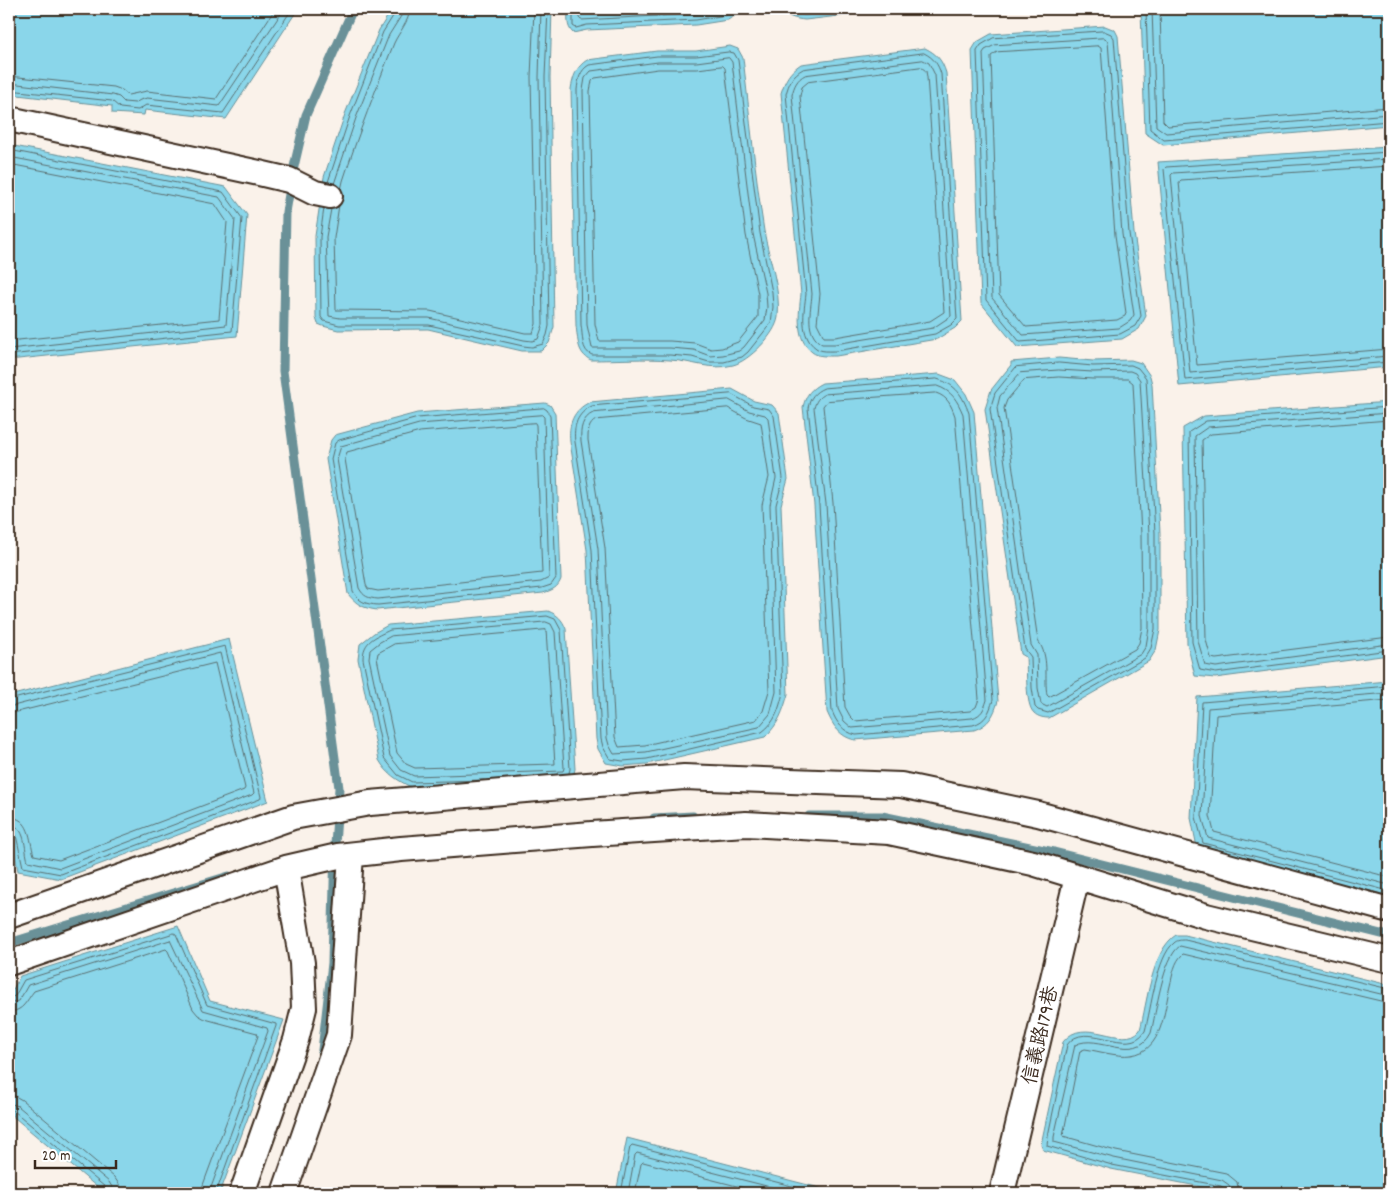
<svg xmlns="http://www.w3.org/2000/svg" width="1398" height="1202" viewBox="0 0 1398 1202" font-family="Dekko,'LXGW WenKai TC',sans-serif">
<rect width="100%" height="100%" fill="#faf2ea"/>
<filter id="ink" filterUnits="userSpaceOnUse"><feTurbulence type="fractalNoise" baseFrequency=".02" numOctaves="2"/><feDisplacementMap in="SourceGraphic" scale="10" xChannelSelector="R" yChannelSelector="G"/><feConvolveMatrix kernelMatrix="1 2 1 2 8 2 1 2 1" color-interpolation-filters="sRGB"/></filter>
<g filter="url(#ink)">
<path fill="#8ad6ea" stroke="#6a9198" d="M9,9h289l-72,110 -81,-9 -1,5 -32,-2v-7l-103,-12z
M392,9h160l-2,68 4,250 -5,16 -8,8h-19l-94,-22 -90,1 -15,-4 -5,-2 -2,-6 -1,-82 9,-59 21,-63 34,-84z
M568,9h175l-6,5 -9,6 -32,5 -109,5 -14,3c-7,-7 -5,-15 -5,-24z
M780,9h119l-94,11c-10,-1 -18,-3 -25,-11z
M1141,9h248v116l-226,20 -18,-12z
M1105,26l10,4 3,6 16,197 12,83 -7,13 -17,10 -105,8 -36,-44 -9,-253 5,-8 14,-8z
M730,46l8,3 5,9c7,58 12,116 21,173 5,28 17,58 14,86 -2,17 -29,44 -45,48 -22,6 -41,-4 -63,-5 -26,-2 -53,0 -79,0 -14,-6 -13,-21 -15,-34l-5,-237c2,-12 5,-22 16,-29l70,-9h39z
M925,48c12,6 17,12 21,25l16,248 -7,7 -18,11 -101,17c-8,0 -18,1 -24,-4 -17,-13 -13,-39 -11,-58l-20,-201c4,-13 8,-21 20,-29z
M9,145l217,42 21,28 -10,121 -228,24z
M1389,147v220l-210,19 -21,-224z
M1059,358l34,3 38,-1 10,3 9,13 2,8 8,149v97l-4,20 -7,11 -100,57c-5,0 -11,-1 -15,-5 -9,-8 -7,-44 -8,-56l-5,-3 -36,-245 6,-19 20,-25v-3z
M939,374l16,6 11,14 8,18 24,289c-4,14 -9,24 -24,29l-119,10c-15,-3 -22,-14 -28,-28l-13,-207 -11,-98c3,-12 7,-18 19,-24z
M732,389l22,12 18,4 7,8 9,66 -7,26 7,189c-5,17 -9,30 -23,43l-118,27 -24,2 -17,-3 -8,-14 -2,-10 -9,-189 -17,-108c-2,-18 3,-32 20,-40z
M1389,402v253l-174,23 -20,-2 -8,-33 -4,-215 21,-12z
M545,403l5,2 5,8 6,166c-3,9 -9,11 -18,14l-166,17c-14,-2 -20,-5 -29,-16l-22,-135 5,-19 4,-5 82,-22z
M548,611c10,4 14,8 18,18l9,140 -2,8 -11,7 -151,3c-14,-7 -24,-13 -32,-27l-21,-101 2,-15 14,-11 14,-8z
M229,639l39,162 -207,78 -43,-8 -9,-47v-128z
M1389,681v215l-192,-49 -6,-29 6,-121z
M178,926l32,75 74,19 -64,173h-116l-95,-80v-116l11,-21z
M1176,935h9l204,50v208h-157l-121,-24 -68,-19 -2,-5 2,-10 20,-93c21,-28 60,9 77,-12 7,-27 12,-80 36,-95z
M627,1138l212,55h-223z"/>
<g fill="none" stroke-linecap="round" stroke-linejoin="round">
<path stroke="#5b6f70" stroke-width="1" d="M573,9v17l3,2 11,-3 109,-5 30,-5 10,-6
M579,9v9l2,2 114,-6 30,-5
M587,9l2,2 54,-2
M787,9l10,5 8,1 56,-6
M1146,9l4,120 14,11 225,-19
M1152,9l4,117 10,7 223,-19
M1160,9l3,112 5,5 221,-19
M1104,31l7,3 3,4 15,195 12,83 -6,10 -15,8 -100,8 -34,-42 -9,-249 4,-6 12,-7z
M1103,38l5,3 14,193 12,81 -4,6 -11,7 -96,7 -31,-37 -9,-245 2,-3 10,-5z
M1098,46l3,2 14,187 11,78 -1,3 -8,4 -91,7 -27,-32 -8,-239 6,-4z
M729,52l5,1 4,7 22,173 12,59 1,15 -2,16 -23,29 -6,5 -18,5h-15l-17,-5 -22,-2h-78c-11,-4 -9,-19 -11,-30l-4,-235c1,-10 3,-20 12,-25l68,-9h39z
M924,53c10,5 14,11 17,21l16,245 -6,6 -16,9 -99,17c-6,0 -15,1 -20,-3 -17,-12 -12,-37 -10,-54l-20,-200c3,-11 6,-19 17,-25z
M729,58l3,4 21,172 13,59 1,14 -2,13 -21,27 -5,4 -16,4 -13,1 -16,-6 -24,-2h-78l-5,-23 -4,-235 2,-12 6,-7 67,-9h38z
M923,60l6,3 6,12 16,241 -18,12 -98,16h-13c-18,-10 -11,-34 -10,-50l-20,-199c2,-9 5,-16 13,-20z
M723,66l2,2 21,167 12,59v23l-20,25 -16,6 -11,1 -16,-6 -25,-2h-71l-4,-17 -5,-233 2,-10 3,-3 63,-9h39z
M921,67l5,4 1,6 17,235 -14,9 -95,16h-11l-7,-14 3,-29 -20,-198 2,-9 6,-5z
M9,76l105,11 8,3 6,5 19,-4 69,8 59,-90
M9,83l104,12 6,2 5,5 11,1 5,-3 7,-2 72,8 65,-97
M9,90l103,11 8,7 18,2 8,-5 77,8 69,-104
M9,150l214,42 19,26 -10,113 -223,24
M1389,152l-223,15 -2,2 21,211 204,-18
M9,157l210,40 16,22 -9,106 -217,24
M1389,159l-216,14 -2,2 19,198 199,-17
M9,164l206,40 12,18 -8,97 -210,22
M1389,166l-208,14 -2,2 18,183 192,-16
M328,182l22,-66 33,-84 12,-19 1,-4
M334,184l22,-66 33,-83 12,-19 1,-7
M341,190l2,-9c15,-47 33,-92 51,-138 5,-11 15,-21 16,-34
M339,205l-5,33 2,72 94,1 95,22h8l3,-9 -5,-247 3,-68
M324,208l-4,29 1,80 3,4 15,4h90l94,21 9,1 11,-3 4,-9 2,-9 -4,-249 3,-68
M331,209l-5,28 3,79 11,2h89l95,22 8,1 6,-2 5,-14 -4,-248 2,-68
M1059,363l34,3 38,-1 7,3 8,10 9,155v96l-4,19 -6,10 -97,55 -10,-3 -3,-3 -3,-19 -1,-31 -6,-8 -35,-240 5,-16 21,-26z
M1059,370l34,2 37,-1 5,2 5,7 9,154v94l-3,18 -5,8 -94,53 -6,-3 -3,-16 -1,-33 -6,-10 -34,-237 3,-12 20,-23z
M1059,377l34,2h35l5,4 8,151 1,94 -3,15 -4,6 -86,48 -2,-2c-3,-18 3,-38 -9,-54l-34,-233 3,-8 17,-20z
M937,379c20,6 25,16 32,34l24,287c-4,13 -7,21 -20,25l-117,10c-13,-3 -20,-13 -24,-24l-13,-206 -11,-97c2,-10 6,-16 16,-20z
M937,386c15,5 20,14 26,28l24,286c-3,9 -5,15 -15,18l-120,10 -8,-7 -6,-12 -12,-205 -12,-96c2,-7 4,-11 11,-14z
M936,393c12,4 15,12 19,23l24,283 -3,8 -6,4 -115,10 -5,-5 -5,-9 -12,-204 -10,-97 4,-5z
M731,394l22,12 16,3 5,7 9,62 -7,27 7,188c-4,15 -7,29 -21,39l-115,27 -24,2 -13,-2 -7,-12 -2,-8 -9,-189 -17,-108c-2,-16 2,-29 17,-36z
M729,400l20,11 16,4 3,3 8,60 -6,27 6,187 -6,22 -11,13 -113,25 -32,2 -5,-9 -2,-7 -9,-189 -17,-108c-1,-12 1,-23 12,-28z
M1389,407l-183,14 -17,11 3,210 8,28 16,3 173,-23
M544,408l3,2 3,5 6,163 -5,7 -9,3 -164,17c-13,-1 -19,-3 -25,-14l-22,-132 4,-16 4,-3 79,-22z
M728,408l18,10 15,5 8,54 -7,28 7,186 -6,20 -7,9 -111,25 -26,2 -4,-10 -10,-189 -17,-108c0,-8 0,-16 8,-20z
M1389,413l-181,14 -13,9 3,205 7,24 11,2 173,-23
M542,415l2,2 5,161 -8,4 -163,17c-10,-1 -14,-2 -19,-11l-22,-129 4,-13 78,-22z
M1389,420l-178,14 -9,6 4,200 5,18 5,1 173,-22
M535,423l1,2 6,148 -164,18 -10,-2 -2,-4 -21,-126 2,-7 73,-20z
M546,622l5,2 4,8 9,136 -1,3 -149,5 -13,-6 -11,-14 -21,-98 1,-8 10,-8 11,-6z
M546,630l9,134 -140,4 -9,-4 -9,-11 -20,-95 1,-5 16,-9z
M1389,686l-187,16 -6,115 7,26 186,48
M1389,693l-181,15 -6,108 6,22 181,47
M9,700l216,-54 36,151 -1,2 -199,75 -38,-7 -7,-32 -3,-4h-4
M1389,700l-173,15 -6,101 4,16 175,45
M9,707l211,-54 34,140 -2,2 -192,73 -32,-7c-4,-12 -1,-35 -19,-37
M9,714l206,-51 30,125 -1,2 -185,70 -25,-5c-5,-16 -3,-37 -25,-38
M484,780l-72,2 -14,-7 -14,-17 -21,-99c0,-18 12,-22 27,-29l157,-14 8,3 6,11 9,139 -1,4
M9,998l6,-2 9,-16 150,-47 2,1 31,71 69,19v2l-60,167
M9,1004l10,-3 9,-16 142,-45 33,70 64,18 1,3 -59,162
M9,1012c15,-1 17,-11 25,-21l132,-42 2,2 25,58 5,6 7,4 52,14 1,3 -55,149 -1,8
M9,1096h6l7,4 92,77 5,7 2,9
M9,1103l9,3 91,76 3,5 1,6
M9,1110l5,1 91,76 2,6
M621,1193l9,-46 2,-2 187,48
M628,1193l7,-38 2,-2 157,40
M635,1193l6,-29 2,-2 121,31
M1226,1193l-1,-4 -4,-3 -109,-21 -65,-19 1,-10 19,-91c18,-27 61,14 78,-14 6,-22 12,-75 29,-88 3,-3 7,-3 11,-3l204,49
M1232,1193l-3,-8 -7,-5 -108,-22 -60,-16v-5l21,-92c23,-13 60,20 76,-12 5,-20 12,-76 29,-87l209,50
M1239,1193l-2,-11 -11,-9 -110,-22 -53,-15 17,-85 5,-2c14,2 32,8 46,6 32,-4 33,-45 39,-69 3,-12 4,-24 13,-32l206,49"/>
<path stroke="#6a9198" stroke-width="9" d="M809,816h73l172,36 335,84
M654,818l39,-2
M9,943l220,-67
M321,1059l11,-96 3,-118 4,-57 -56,-417 3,-159 7,-41 13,-56 47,-106"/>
<g stroke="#3b2a1e" stroke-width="28">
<path id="street" d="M9,119l250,54 30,7 26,13 15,3
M9,916l284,-99 77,-14 314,-26 217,8 137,29 351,96
M9,963l277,-95 52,-12 63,-7 191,-15 154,-10 143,8 144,31 173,53 183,44
M242,1193l54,-153 8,-32 -2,-45 -16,-95
M284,1193l55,-158 12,-180
M1002,1193l75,-316"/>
</g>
<use href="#street" stroke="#fff" stroke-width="24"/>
</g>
</g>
<g text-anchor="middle" stroke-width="4" stroke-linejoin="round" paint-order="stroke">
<g font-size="20" fill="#3b2a1e" stroke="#fff">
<text transform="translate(1039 1035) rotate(-77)" y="7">信義路179巷</text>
</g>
</g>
<rect width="1398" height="1202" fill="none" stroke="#fff" stroke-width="30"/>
<rect x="15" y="15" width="1368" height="1172" fill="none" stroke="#3b2a1e" stroke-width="2" filter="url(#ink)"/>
<path d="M35 1160v8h81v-8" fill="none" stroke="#3b2a1e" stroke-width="2.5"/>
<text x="42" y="1160" font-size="15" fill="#3b2a1e" stroke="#ffffff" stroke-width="4" paint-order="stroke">20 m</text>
</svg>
